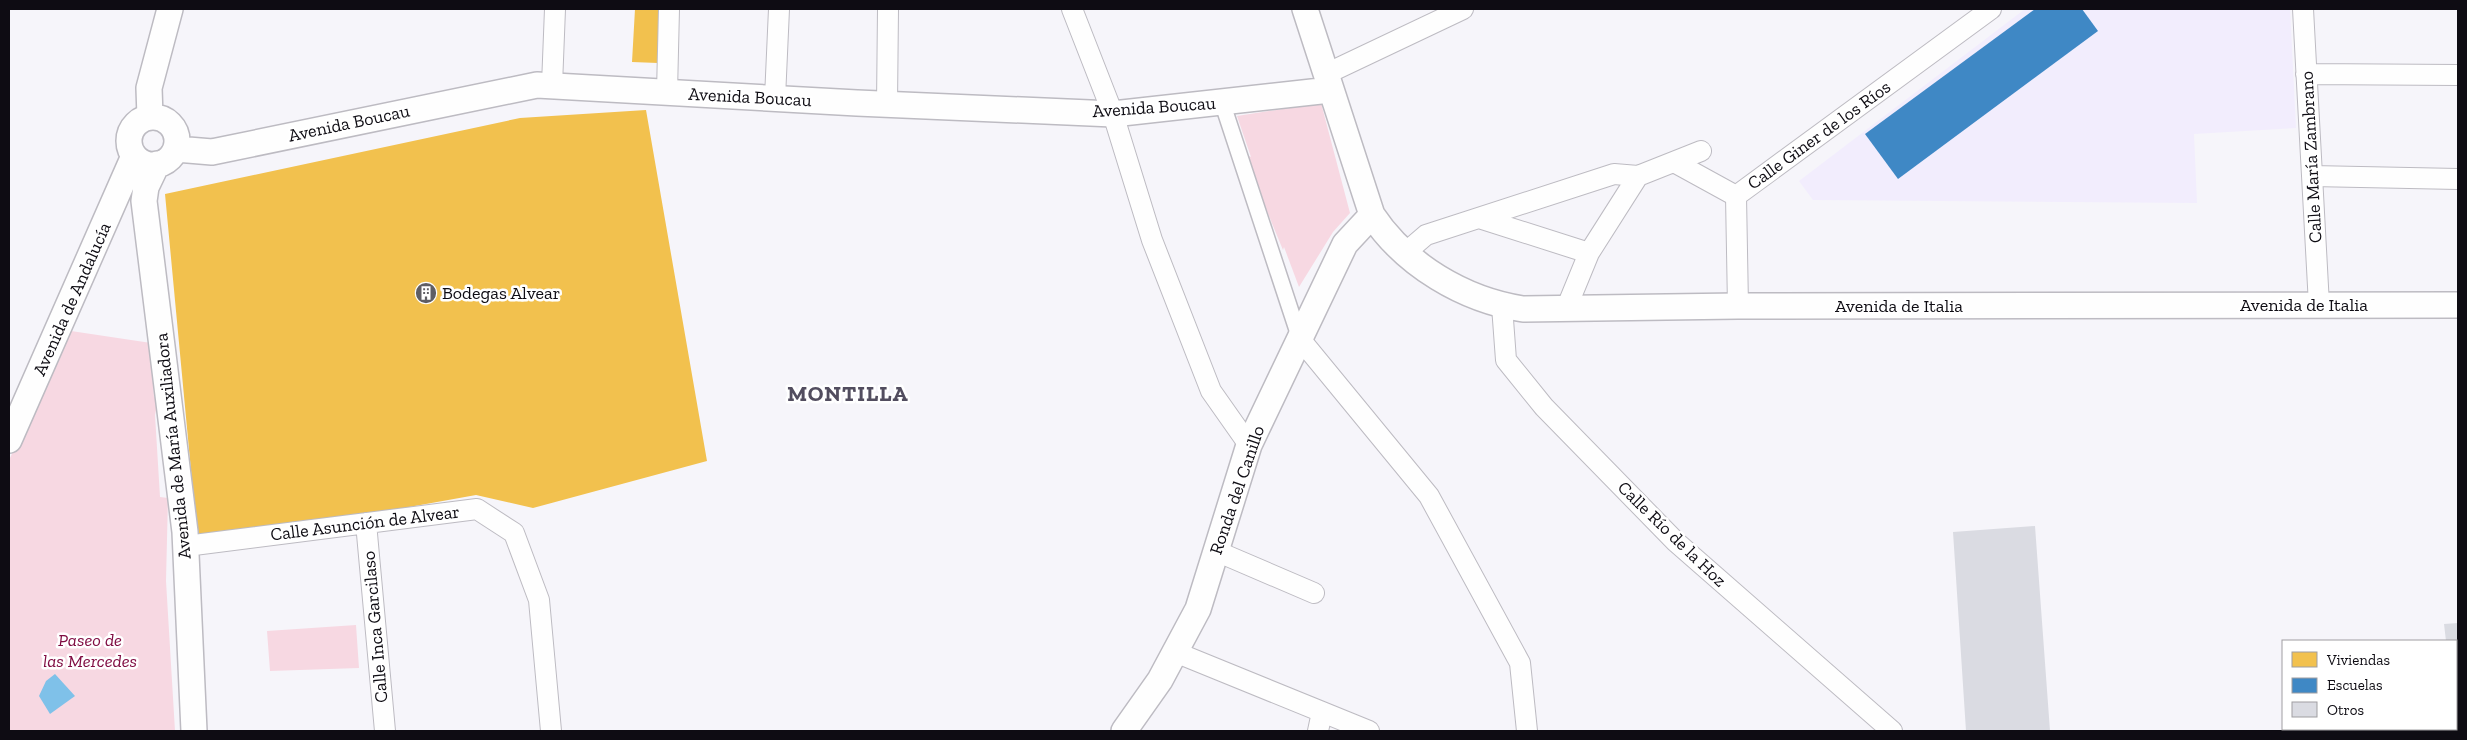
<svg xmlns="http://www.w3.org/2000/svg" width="2467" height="740" viewBox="0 0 2467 740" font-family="'Zilla Slab',serif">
<rect width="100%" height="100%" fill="#f6f5fa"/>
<path fill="#f2edfd" d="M2025,9h265l6,119 -102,6 3,69 -384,-3 -14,-19z"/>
<path fill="#f7d8e2" d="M1321,103l29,110 -17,19 -34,55 -15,-40 -1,3 -40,-97 8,4 -14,-41z
M71,331l80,12 3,54 5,-1 -4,19 5,82 8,1 -2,83 9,150h-166v-271z
M356,625l3,43 -89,3 -3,-40z"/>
<path fill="#7fc1e9" d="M55,674l20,22 -25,18 -11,-18 7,-15z"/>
<path fill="#f2c14e" d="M635,9h26l-3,54 -26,-1z
M646,110l61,351 -174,47 -57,-13 -278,50 -33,-351 355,-76z"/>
<path fill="#3f88c5" d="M2035,9h47l16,22 -200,148 -33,-45z"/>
<path fill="#dadbe2" d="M2035,526l15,205h-84l-13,-199z
M2458,623v97h-2v-79h-10l-2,-17z"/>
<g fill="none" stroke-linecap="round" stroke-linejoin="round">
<g stroke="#bdbbc2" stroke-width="18">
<path id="pedestrian" d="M1222,102l78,237"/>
</g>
<g stroke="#bdbbc2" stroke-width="22">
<path id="minor" d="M1072,9l41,105 39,126 59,151 38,54
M2303,9l16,296
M1326,74l137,-65
M2306,74l152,1
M552,85l3,-76
M667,92l2,-83
M775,98l4,-89
M887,104l1,-95
M1674,162l62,34
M1638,176l63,-25
M2312,176l146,3
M1479,218l110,35
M1405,253l21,-18 188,-61 24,2 -49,77 -23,56
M1502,306l4,54 38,47 132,135 216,189
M1738,306l-2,-110 255,-187
M1300,339l129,157 91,167 7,68
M366,523l19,208
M186,546l291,-37 37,24 25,67 12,131
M1216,551l98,42
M1175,652l194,79
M1318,731l4,-19"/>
</g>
<g stroke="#bdbbc2" stroke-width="28">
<path id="tertiary" d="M1305,9l67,206c33,50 92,85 151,94l215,-3 720,-1
M150,117l-1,-29 21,-79
M129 141a24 24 0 1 1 48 0a24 24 0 1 1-48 0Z
M176,149l36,3 325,-67 320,18 256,11 217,-24
M157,164l-11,23 -2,14 41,331 9,199
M9,440l125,-284
M1124,731l36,-51 38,-71 51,-164 96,-201 27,-29"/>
</g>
<use href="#pedestrian" stroke="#fefefe" stroke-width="15"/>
<use href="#minor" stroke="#fefefe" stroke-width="20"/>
<use href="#tertiary" stroke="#fefefe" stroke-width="25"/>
</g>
<defs>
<g id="building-disc" transform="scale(1.125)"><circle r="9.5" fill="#5f5e64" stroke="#fff"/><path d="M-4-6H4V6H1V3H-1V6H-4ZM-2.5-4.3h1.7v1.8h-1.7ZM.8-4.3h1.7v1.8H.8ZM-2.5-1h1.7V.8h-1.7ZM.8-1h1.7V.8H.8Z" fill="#fff"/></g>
</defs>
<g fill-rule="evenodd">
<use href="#building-disc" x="426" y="293"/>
</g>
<g text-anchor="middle" stroke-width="5" stroke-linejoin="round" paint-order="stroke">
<g font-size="18" fill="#0e0c13" stroke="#fff">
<text transform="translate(750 97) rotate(3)" y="6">Avenida Boucau</text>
<text transform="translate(1154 107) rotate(-4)" y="6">Avenida Boucau</text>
<text transform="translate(349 123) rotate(-12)" y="6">Avenida Boucau</text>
<text transform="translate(1819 135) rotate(-36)" y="6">Calle Giner de los Ríos</text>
<text transform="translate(2311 157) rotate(-93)" y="6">Calle María Zambrano</text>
<text transform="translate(72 299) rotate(-66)" y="6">Avenida de Andalucía</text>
<text x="2304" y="311">Avenida de Italia</text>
<text x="1899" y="312">Avenida de Italia</text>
<text transform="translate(173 446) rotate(-96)" y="6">Avenida de María Auxiliadora</text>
<text transform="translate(1237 490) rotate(-71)" y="6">Ronda del Canillo</text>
<text transform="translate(365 523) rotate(-7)" y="6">Calle Asunción de Alvear</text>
<text transform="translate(1672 534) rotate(44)" y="6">Calle Río de la Hoz</text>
<text transform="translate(375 627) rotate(-95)" y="6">Calle Inca Garcilaso</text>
</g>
<g font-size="18" fill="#0e0c13" stroke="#fff" text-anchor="start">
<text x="442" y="299">Bodegas Alvear</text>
</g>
<g font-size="18" font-style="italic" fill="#800d43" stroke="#fff">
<text x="90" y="646">Paseo de<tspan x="90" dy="21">las Mercedes</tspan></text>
</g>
<g font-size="22" font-weight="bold" letter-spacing="1" fill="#524d5f" stroke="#fff">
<text x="848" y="401">MONTILLA</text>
</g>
</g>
<rect width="2467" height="740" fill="none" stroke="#0e0c13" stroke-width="20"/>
<rect x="2282" y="640" width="175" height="90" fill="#ffffff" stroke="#9f9ea1"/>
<rect x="2292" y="652" width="25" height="15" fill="#f2c14e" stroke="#9f9ea1"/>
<text x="2327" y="665" font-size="15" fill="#0e0c13">Viviendas</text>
<rect x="2292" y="678" width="25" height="15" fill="#3f88c5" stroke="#9f9ea1"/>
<text x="2327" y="690" font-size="15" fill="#0e0c13">Escuelas</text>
<rect x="2292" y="702" width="25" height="15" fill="#dadbe2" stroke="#9f9ea1"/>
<text x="2327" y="715" font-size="15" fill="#0e0c13">Otros</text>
</svg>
